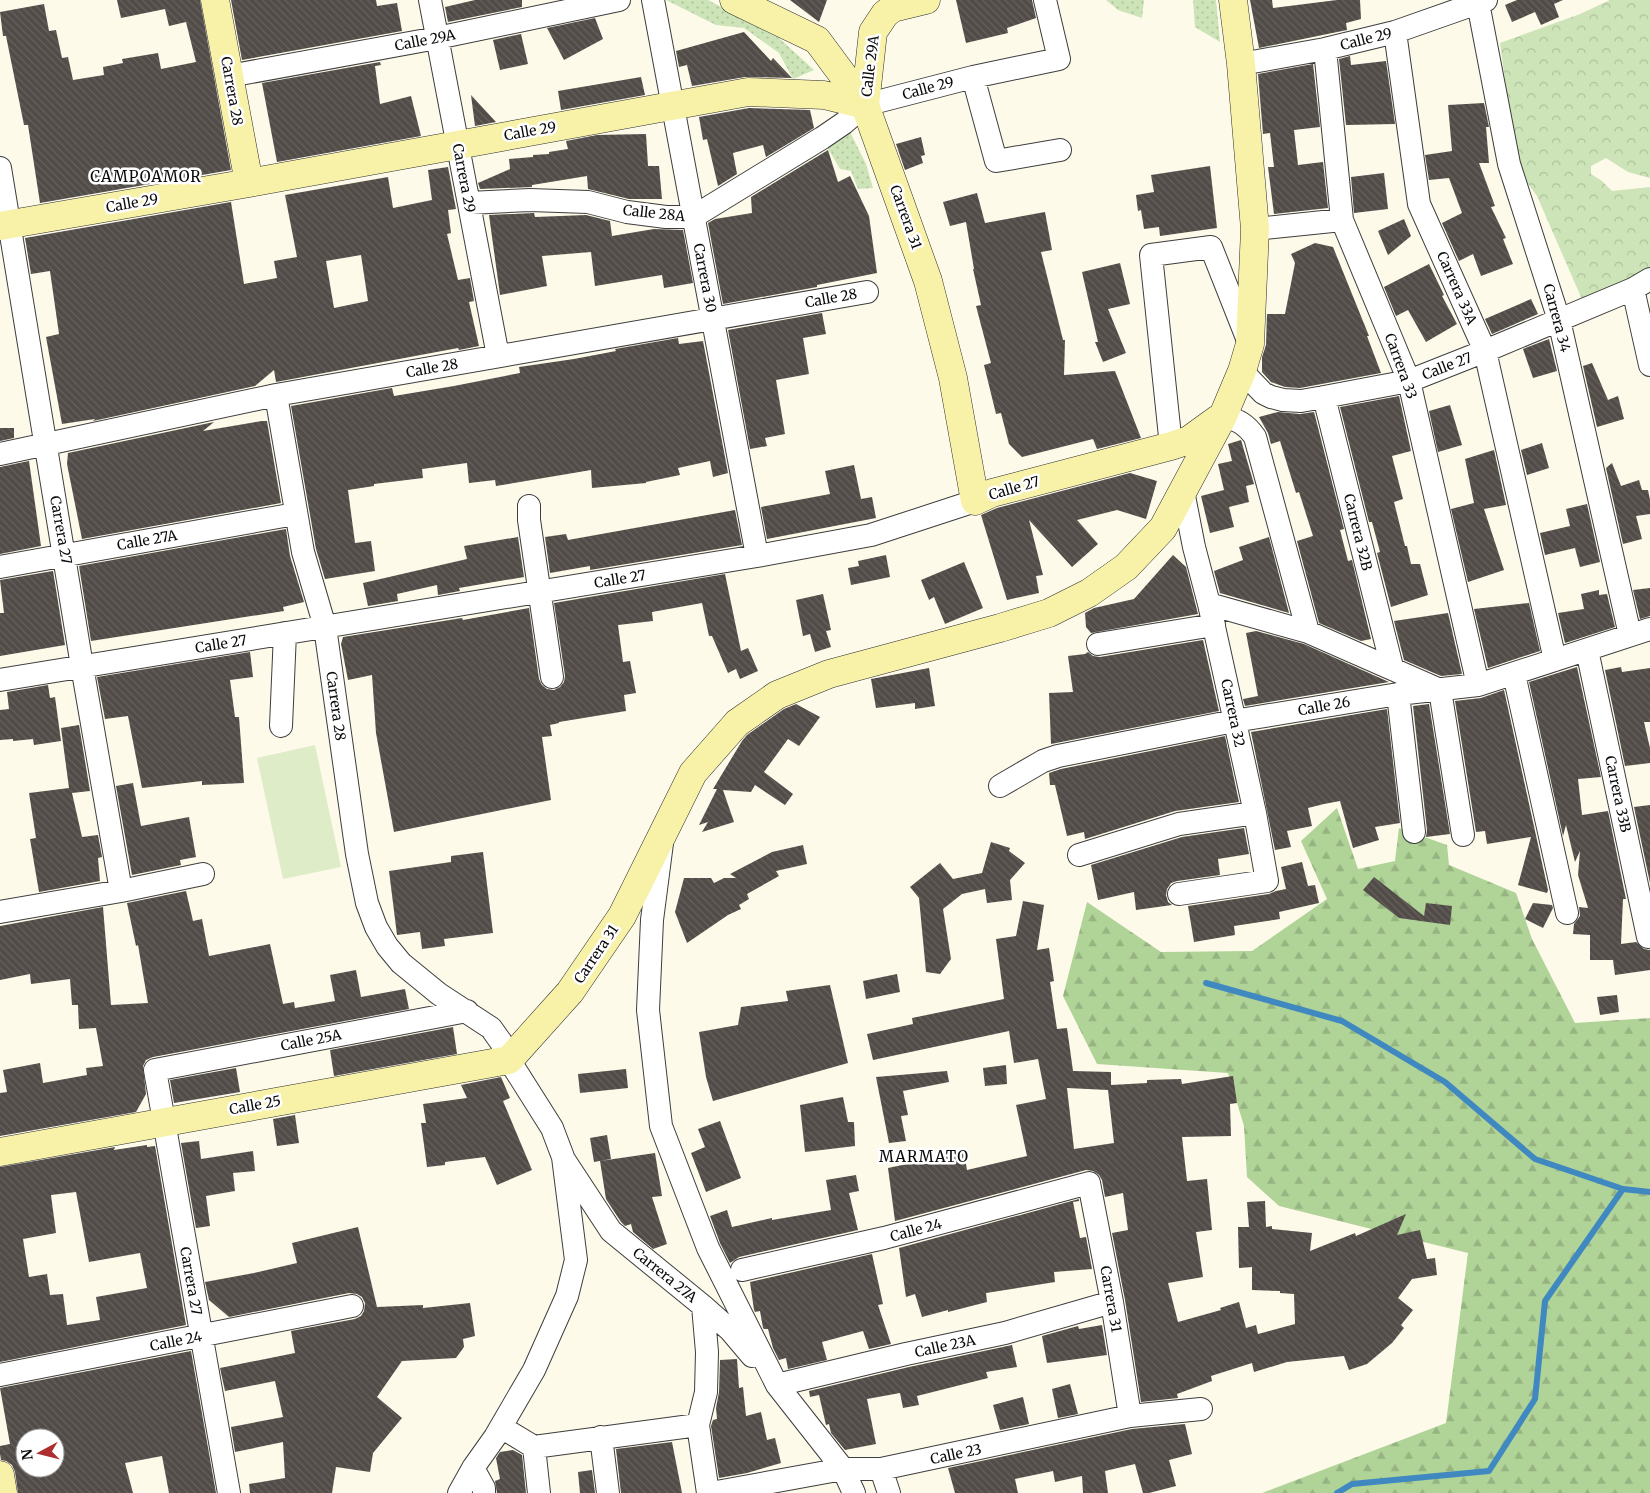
<svg xmlns="http://www.w3.org/2000/svg" width="1650" height="1493" viewBox="0 0 1650 1493" font-family="Merriweather,serif">
<defs>
<pattern id="grass-dots" width="8" height="8" patternUnits="userSpaceOnUse" patternTransform="scale(1.25)"><rect width="8" height="8" fill="#cce4b7"/><path d="M2 2h.1M6 6h.1" fill="none" stroke="#aec29c" stroke-width="1.8" stroke-linecap="round"/></pattern>
<pattern id="forest-firs" width="22" height="20" patternUnits="userSpaceOnUse" patternTransform="scale(1.25)"><rect width="22" height="20" fill="#b0d397"/><path d="M5 1l3.5 6h-7zM16 11l3.5 6h-7z" fill="#96b481"/></pattern>
<pattern id="park-crowns" width="20" height="18" patternUnits="userSpaceOnUse" patternTransform="scale(1.25)"><rect width="20" height="18" fill="#cce4b7"/><path d="M2 6a3 3 0 1 1 6 0M12 15a3 3 0 1 1 6 0" fill="none" stroke="#aec29c"/></pattern>
<pattern id="building-back-hatch" width="6" height="6" patternUnits="userSpaceOnUse" patternTransform="scale(1.25)"><rect width="6" height="6" fill="#524c48"/><path d="M-1 5l2 2M0 0l6 6M5-1l2 2" fill="none" stroke="#66615e"/></pattern>
</defs>
<rect width="100%" height="100%" fill="#fdfae9"/>
<path fill="url(#grass-dots)" d="M666,0h42l71,38 35,32 -21,9 -14,-26 -35,-25 -28,-3z
M1106,0h38l-2,18 -24,-8z
M1193,0h23l4,42 -25,-15z
M850,132l16,32 7,24 -15,1 -7,-18 -11,-2 -14,-24z"/>
<path fill="url(#forest-firs)" d="M1337,808l21,61 37,-8 4,-33 48,17 2,20 67,28 16,46 43,84 75,-5v475h-388l184,-70 22,-170 -189,-47 -32,-29 -3,-51 -16,-53 -131,-9 -34,-68 24,-94 74,50 91,-1 75,-52 -26,-58z"/>
<path fill="url(#park-crowns)" d="M1610,0h40v178l-22,-6 -22,-14 -15,8v8l11,7 10,10 38,-4v88l-66,29 -47,-108 -28,-38v-48l-9,-67 80,-29z"/>
<path fill="#deecc7" d="M315,745l26,122 -58,12 -26,-121z"/>
<g fill="none" stroke-linecap="round" stroke-linejoin="round">
<path stroke="#4088c0" stroke-width="6" d="M1206,983l136,38 103,61 90,77 88,30
M1337,1493l15,-9 137,-13 46,-72 10,-98 78,-112 27,3"/>
</g>
<path fill="url(#building-back-hatch)" fill-rule="evenodd" d="M117,0h83l31,170 -191,33 -12,-78h-4l-18,-89h-3l-3,-24 44,-8 5,27 7,-1 6,28 6,-1 5,23 31,-5 -1,-8 20,-4 -1,-4 36,-6 3,16 35,-7 -10,-40 -17,4 -4,-17 -44,9z
M231,0h145l1,6 20,-3 5,28 -160,29z
M475,0h47v7l-74,15 -3,-15z
M790,0h37l-8,22z
M956,0h76l4,18 -29,10 1,5 -42,10z
M1250,0h22l1,8 64,-8h23l1,19 -15,4 1,7 -88,18z
M1517,0h46l-9,4 5,13 -18,8 -6,-13 -23,10 -7,-17z
M595,18l8,21 -39,21 -17,-32z
M744,32l27,29 2,-3 19,20 -47,-1 -53,9 -5,-21 -8,2 -3,-16z
M521,34l7,30 -28,6 -7,-30z
M1350,56l1,9 35,-4 9,63 -49,1 -7,-66z
M380,62l1,3 -6,1 5,38 31,-8 10,40 -144,26 -15,-79z
M1313,64l7,63 -26,3 4,35 25,-3 5,46 -54,6 -6,-47h6l-4,-34 -7,1 -5,-60z
M641,77l4,18 -84,15 -3,-19z
M471,95l25,27 -21,4z
M1484,103l5,24h-3l3,36h-10l16,43 -4,1 15,31 -3,1 10,25 -32,12 -8,-22 -14,7 -17,-38 20,-10 -13,-35 -20,2 -4,-25 27,-4 -4,-46z
M749,108l61,2 4,18 -48,29 -3,-12 -30,8 4,21 -19,12 -11,-47 -4,1 -4,-23z
M646,134l2,32h11l3,33h-33l-41,-10 -1,-13 -55,9v2l-52,2 -2,-6 32,-14 -1,-10 24,-2v-2l16,-1v-2l19,-3 -2,-8 31,-6z
M921,137l4,18 -4,1 2,7 -18,7 -9,-26z
M828,150l10,32 12,-6 19,40 8,57 -60,12v2l-94,17 -15,-81 7,-4 37,-6 -1,-16z
M1210,166l7,62 -57,8 -1,-9 -15,2 -3,-19 -3,1 -2,-16 18,-3 -3,-17z
M448,167l8,42 -8,1 3,23 -4,1 11,46 12,-2 4,23 -5,1 10,44 -20,4 -1,-2 -182,34 -2,-12 -19,16 -162,35 2,-2 -33,5 -16,-87 13,-3 -9,-63 -19,3 -6,-36 206,-36 13,82 33,-6 -3,-17 23,-4 -12,-62 103,-18 5,31 39,-8 -4,-30zM361,255l7,46 -34,7 -8,-47z
M1384,173l4,36 -34,4 -3,-36z
M977,193l8,30 60,-11 7,38 -11,2 22,88h2l-1,35 51,-4 26,67 -44,11 -4,-10 -71,18 -13,-13 -8,-31 -5,1 -12,-49 7,-2 -15,-57 5,-1 -8,-36h1l-8,-47 -16,4 -7,-24z
M534,213l1,4 51,-2 24,6 2,15 42,-7 29,1 10,53 -29,5 -2,-13 -67,11 -4,-34 -49,4 5,30 -47,9 -11,-80z
M1404,219l7,17 -23,19 -10,-24z
M1315,243l18,4 36,89h-2l14,37 -81,15 -15,-1 -14,-5 -9,-10v-15l4,-12 1,-31h18l10,-51 -4,-9z
M1120,263l10,41 -22,5 18,44 -23,9 -8,-20h3l-16,-70z
M1429,264l15,31 -2,1 15,28 -31,18 -18,-32 -12,6 -12,-29z
M1531,299l7,15 -46,20 -7,-15z
M822,313l4,21 -23,4 6,36 -33,6 9,54 -20,4 2,8 -17,3 -22,-119z
M678,338l1,6 24,-3 25,132 -15,4 -3,-16 -32,7 2,7 -34,7v1l-54,5 -1,-18 -95,16 -1,-6 -26,3 -2,-20 -45,6 1,9 -49,6v2l-26,4 7,53 16,-2 4,30 -50,8 -9,-30 -25,-143 101,-18 2,8 60,-10 66,-13 -1,-6 55,-8 42,-8 -1,-2z
M1549,339l8,32 -24,7 -10,-29z
M1592,363l16,37 10,-4 6,23 -27,8 -14,-61z
M1399,396l12,55 -19,5 11,43 -9,3 11,44h2l4,18h9l8,31 -37,12 -14,-54 3,-1 -8,-30h-3l-29,-115z
M1450,405l12,40 -24,7 -9,-41z
M1278,412l22,2 14,-2 30,117 -4,1 8,31 4,-1 19,79 -10,2 -42,-18 -22,-82 16,-5 -14,-44 -3,1 -16,-52 -9,3 -3,-11 -9,-16z
M262,421h5l14,82 -199,36 -15,-75 1,-11 146,-31 -11,9z
M0,428h14v10l-14,3z
M1241,440l13,44 -8,2 3,16 -20,5 5,20 -24,6 -9,-37 23,-6 -6,-26 14,-3 -4,-17z
M1542,443l7,25 -22,7 -6,-25z
M1494,450l12,55 -22,4 20,61 -36,12 -17,-73 23,-6 -9,-44z
M29,461l12,85 -41,8v-87z
M1612,463l9,23 18,-6 3,10h6l2,10v14l-14,2 6,23 -19,5 -17,-76z
M854,465l7,34 11,-2 4,21 -109,21 -6,-32 69,-13 -5,-23z
M1130,473l27,8 -11,38 -29,-9 -40,10 21,24 -26,23 -43,-47 14,55 -7,1 3,17 -32,7 -26,-85 16,-7z
M1587,504l13,58 -20,5 -5,-19 -30,7 -5,-22 30,-7 -4,-17z
M735,510l7,35 -152,25v-4l-40,7 -5,-36 21,-3 2,6z
M286,529l4,27 14,46 -21,5 1,4 -193,30 -12,-75z
M518,537l6,40 -65,11 1,3 -22,4 -1,-10 -40,9 1,7 -30,5 -5,-23 104,-24 -3,-13z
M1269,537l20,76 -69,-20 -6,-22 29,-11 -4,-13z
M886,555l4,22 -39,8 -3,-17 11,-2 -1,-5z
M1173,555l13,12 12,47 -107,19 -5,-6 -1,-14 9,-5 40,-9z
M964,562l19,46 -38,16 -11,-27 -5,3 -8,-20z
M53,571l12,74 -65,11v-43h4l-4,-33z
M725,574l16,77 7,-3 10,23 -18,8 -4,-10 -8,4 -16,-37h-3l-7,-33 -50,9 1,9 -35,4 5,37 7,-1 6,32 -12,2 2,16 -67,11v1l-9,2 2,11 -10,1 9,63 -157,32 -18,-99 -4,-58 -24,5 -7,-36 2,-7 119,-19 1,2 66,-12 10,71 3,6 5,4 7,1 6,-3 4,-5 1,-6 -11,-73z
M1650,588v28l-10,3 -7,-29z
M1599,590v5l8,-1 8,33 -50,16 -7,-30 26,-4 -3,-15z
M823,594l8,36 -5,1 5,16 -16,5 -5,-18 -7,2 -7,-36z
M1529,603l11,48 -52,17 -14,-59z
M1448,613l14,61 -21,2 -37,-16 -10,-39z
M1256,631l48,13 85,38 -144,24 -2,-7 15,-3 -12,-63z
M1203,640l16,71 -168,33 -2,-51 24,-1 -5,-36 17,-2 3,-2 5,4 7,1z
M250,652l3,25 -23,3 5,37h4l5,66 -42,2v-4l-60,7 -14,-72 -23,3 -8,-42z
M1577,667l24,110 -23,2 4,36 26,-4 18,88h-3l-2,45 15,-2 8,7 6,1v20l-35,5 -2,-15h-23v-25l-17,-1 1,-10 6,-8 -1,-9 9,1 -10,-33 2,-24 -5,11 -9,-37 -3,11 -34,-154z
M1621,667l1,5 28,-4v54h-6l6,26v15l-25,3 -20,-96z
M929,668l6,38 -20,3v-6l-39,5 -5,-29z
M48,685l2,13 5,-1 6,44 -27,4 -1,-6 -20,2v-2l-13,1v-30l9,-1 -2,-17z
M1504,690l44,200 -1,3 -29,-8 13,-48 -44,7 -2,-13 -9,1 -21,-131 26,-3z
M796,704l24,13 -21,29 -11,-7 -24,33 29,22 -8,11 -30,-20 -4,7 -28,-2 11,32 -32,10 6,-10 -9,3 18,-36h-4l29,-48 5,-6 37,-26z
M1429,704l21,130 -24,3 1,-7 -14,-124z
M1387,709l13,114 -25,4 4,13 -26,8 -13,-47 -16,3 -16,4 4,18 -25,5 4,16 -16,3 -24,-118z
M79,725l11,66 -18,2 10,44 16,-2 4,22 -4,1 2,23 -61,11 -9,-53 6,-1 -7,-45 40,-5 -8,-60z
M1225,736l14,66 -64,9 -90,28 -1,-7 -17,4 -12,-51h-5l-1,-12 12,-4z
M133,783l8,43 48,-9 7,40 -16,3 1,5 -49,10 -16,-89z
M1650,805v78l-16,-76z
M1244,828l5,26 -31,5 2,16 -43,6 -6,2 -4,6 -1,6 2,7 4,3 -36,5 -2,-18 -36,8 -7,-35 91,-28z
M991,842l19,6 -1,3 16,12 -15,17 2,20 -25,3 -2,-14 -23,5 -19,15 8,50 -11,15 -14,-2 -7,-74 -9,-11 30,-24 13,16 29,-6z
M803,845l4,19 -31,7 3,5 -32,18 2,5 -10,6 2,4 -13,6 -41,28 -12,-31 9,-34h27l3,5 10,-5h12l-6,-4 42,-22z
M483,852l10,81 -49,6 1,7 -23,3 -2,-17 -23,3 -8,-64 62,-9v-6z
M1302,862l6,24 7,-1 4,18 -40,9 1,7 -46,7 1,9 -41,7 -6,-36 81,-12 7,-3 10,-2 -5,-22z
M1374,877l50,39 2,-13 26,3 -2,19 -51,-7 -36,-28z
M186,891l7,30 9,-2 7,37 61,-12 13,60 11,-2 1,6 40,-7 -5,-26 26,-5 5,27 44,-8 4,20 -256,48 -7,3 -3,6 3,28 -10,18 -136,24v-43l7,-1 -4,-22 37,-7 3,20 44,-8 -1,-7 17,-2 -7,-38 -17,1 -1,-24h-6l-2,-26 -39,5 -1,-10 -30,6v-54l103,-19 8,98 37,-2 -10,-58 -2,1 -9,-43z
M1023,901l21,4 -7,45 12,-2 5,33 -4,1 7,47 10,-1 6,43 38,1v13l36,-2v-3l34,-1 1,5 51,-8 4,27 -7,1 1,32 -49,1 5,44 20,-2 5,51 -16,2 7,45 -35,6 10,39 43,-12 -1,-2 19,-6 7,26 10,-3 2,9 37,-10 -1,-30 -14,-1v-2l-28,-1v-23l-13,1 -1,-41h11l-2,-25 18,-1 1,26 6,-1v3l40,4 -2,18 45,-18 1,3 50,-22 -9,21 23,-5 7,29 8,-1 2,17 -25,4 -14,19 15,12 -12,15 3,3 -12,15 -25,21 -18,6 -5,-14 -57,6 -33,10 -2,-9 -41,13 1,5 -35,13 1,4 -37,4 -16,-102 -13,-67 16,-3 -5,-37 -18,4 -3,-17 -3,-5 -6,-4 -7,-1 -191,51 -7,-53 76,-16 3,18 60,-14 -11,-51 30,-6 -8,-40 -24,4 -5,-32 -136,29 -6,-26 46,-10 -1,-6 92,-19 -8,-60 20,-3zM1067,1088l41,2 6,53 -40,6z
M1533,903l19,2 1,3 -10,20 -18,-9z
M897,974l3,18 -34,7 -3,-18z
M830,985l18,78 -135,38 -7,-24 -7,-45 39,-7 3,-18 47,-6 -2,-10z
M1617,995l2,17 -19,3 -3,-18z
M453,1027l4,27 -123,22 -4,-26z
M1006,1065l1,19 -22,2 -2,-18z
M236,1068l4,24 -66,11 -4,-23z
M626,1069l2,19 -48,5 -2,-19z
M947,1071l2,11 -46,9 5,24 -7,1 5,25 -17,2 -13,-66z
M501,1077l9,21 -7,3 29,69 -35,15 -12,-28 -40,5v3l-18,2 -6,-44h5l-3,-19 44,-6 -6,-13z
M843,1097l5,25h6l1,24 -50,6 -5,-47z
M295,1115l4,28 -22,3 -4,-27z
M720,1121l21,57 -35,14 -15,-39 14,-6 -7,-18z
M607,1135l4,24 -17,3 -4,-24z
M199,1141l2,18 52,-8 2,20 -22,2 2,18 -29,5 4,30 -14,2 -15,-85z
M147,1145v2l8,-1 31,179 -186,37v-195l115,-20 -1,3zM76,1192l13,70 51,-9 7,35 -51,9 4,23 -33,5 -4,-31 -13,1 -3,-21 -18,3 -6,-38 33,-6 -5,-38z
M655,1153l7,43 -10,1 15,47 -14,5 -20,-17 -2,-8 -6,2 -4,-4 -15,-23 -6,-38z
M856,1175l3,16 -10,2 9,37 -119,27 -9,6 -10,-20 -10,-27 17,-6 5,17 40,-9v2l59,-10 -5,-30z
M1079,1199v2l-6,1 7,36 6,-1 6,32 -38,3 1,10 -69,11 1,9 -39,10v-2l-26,7 -7,-23 -9,3 -7,-49z
M358,1227l19,80 46,-2v3l47,-5 5,33 -12,3 1,8 -8,11 -54,3 -25,36 25,21 -29,35 -3,19 -34,-5 -4,26h-82l-1,-9 36,-6 -2,-36 -48,10 -4,-25 52,-10 -8,-36 -50,10 -5,-23 75,-15 -4,-22 64,-12 6,-3 3,-5 1,-8 -3,-6 -5,-3 -8,-1 -120,24 -20,-17 -4,-18 49,-9 43,-10 -5,-20z
M872,1254l11,50 -5,1 13,39 -22,5 -6,-18 -41,11 5,18 -39,9 -2,-11 -7,2 -6,-12 -5,-19h-4l-1,-1 -3,-17 -5,1 -1,-2 -4,-28z
M1102,1325l5,30 -60,8 -5,-27 36,-10 1,3z
M1012,1345l5,22 -31,5 2,6 -71,18 2,9 -16,3 -3,-15 -33,6 9,45 -31,6 -14,-17 -2,-9 -3,1 -7,-30 -9,2 -1,-6 100,-24z
M191,1351l25,142h-47l-7,-37 -37,7 8,30h-115l-3,-21 -3,-7 -6,-4 -5,-1 -1,-6v-8l10,-2 -10,-56zM25,1438h30v30h-30z
M737,1359l2,29 4,-1 3,29 15,-4 6,28 8,-2 6,25 -34,10 -28,5 -8,-52 2,-6 4,-1 -1,-11 3,-16 1,-32z
M1070,1384l8,30 -20,4 -6,-29z
M1023,1397l6,27 -29,6 -7,-25z
M1185,1424l7,30 -23,6 7,26 -27,7h-6l-8,-29 -30,7 3,22h-25l-1,-17 -27,6 -2,-11 -38,8 3,14h-63l-7,-25 184,-39z
M672,1442l10,51h-61l-5,-44z
M513,1450l9,5 4,38h-29l-2,-12 5,-2 -4,-21 4,-6z
M592,1470l3,23h-15l-2,-21z"/>
<g fill="none" stroke-linecap="round" stroke-linejoin="round">
<g stroke="#3d3d3d" stroke-width="24">
<path id="street" d="M430,0l68,356
M653,0l104,556
M1478,3l31,161 50,156 71,315
M1395,32l24,172 66,147 70,309
M1325,49l17,171 67,161 69,304
M1241,64l84,-15 70,-17 91,-32
M229,76l208,-38 182,-38
M973,77l23,84 64,-11
M0,168l82,498 39,225
M469,203l61,-3 58,2 39,10 39,5h27l129,-79 22,-15 21,-18 108,-28 86,-18 -14,-59
M1255,229l87,-9
M1633,289l17,76
M1242,371l21,22 8,4 12,3 18,1 23,-4 85,-16 76,-30 148,-62 17,-10
M276,395l27,157 22,75 32,227 10,49 9,24 11,19 14,17 38,31 52,34 10,14 8,18 43,68 11,29 13,103 -9,36 -33,74 -39,67 -22,31 -14,25
M1324,397l68,270
M1223,416c15,4 23,8 32,21l53,195
M1171,446l-20,-191 60,-8 38,96
M0,454l276,-59 591,-103
M529,506v14l23,157
M0,567l295,-53
M1209,604l99,28 132,58
M1098,644l116,-19
M1587,650l61,287
M1514,674l53,239
M0,680l757,-124 114,-21 104,-34
M1440,690l23,145
M1398,694l16,138
M281,726l4,-93
M1000,786l43,-25 15,-5 176,-35 164,-27 80,-9 172,-56
M662,843l-10,77 -4,90 13,116 47,122 69,137 66,84 11,24
M1079,855l100,-31 76,-11
M1179,894l88,-13 -12,-68 -46,-209 -15,-57 -11,-56
M0,912l121,-21 82,-17
M565,1161l46,70 92,75 27,24 22,26
M742,1270l142,-32 205,-55 23,119 18,114
M703,1306l4,46 -1,40 -8,33 10,68
M0,1375l352,-69
M777,1385l129,-31 99,-21 107,-31
M501,1427l33,20 164,-22
M601,1437l7,56
M534,1447l5,46
M473,1468l11,20v5
M881,1469l8,24
M229,1493l-74,-423 312,-59
M711,1493l132,-24h38l249,-53 71,-7"/>
</g>
<g stroke="#2c2c2c" stroke-width="29">
<path id="secondary" d="M215,0l34,183
M734,0l83,40 48,65 63,176 25,97 22,123 17,-8 179,-47 18,-6 29,-21
M865,105l8,-73 12,-18 8,-6 33,-8
M0,226l249,-43 499,-91 76,3 41,10
M0,1152l509,-92 61,-68 52,-76 71,-143 44,-50 40,-28 52,-21 171,-46 49,-15 40,-20 37,-26 37,-39 60,-112 19,-45 8,-27 5,-115 -14,-165 -8,-64
M0,1475l3,18"/>
</g>
<use href="#street" stroke="#fff" stroke-width="22"/>
<use href="#secondary" stroke="#f8f2a9" stroke-width="28"/>
</g>
<g text-anchor="middle" stroke-width="5" stroke-linejoin="round" paint-order="stroke">
<g font-size="14" fill="#0a0a0a" stroke="#fff">
<text transform="translate(1366 39) rotate(-14)" y="5">Calle 29</text>
<text transform="translate(425 40) rotate(-11)" y="5">Calle 29A</text>
<text transform="translate(870 66) rotate(-83)" y="5">Calle 29A</text>
<text transform="translate(928 88) rotate(-15)" y="5">Calle 29</text>
<text transform="translate(232 91) rotate(80)" y="5">Carrera 28</text>
<text transform="translate(530 131) rotate(-10)" y="5">Calle 29</text>
<text transform="translate(464 178) rotate(79)" y="5">Carrera 29</text>
<text transform="translate(132 203) rotate(-10)" y="5">Calle 29</text>
<text transform="translate(654 213) rotate(6)" y="5">Calle 28A</text>
<text transform="translate(906 217) rotate(70)" y="5">Carrera 31</text>
<text transform="translate(705 278) rotate(79)" y="5">Carrera 30</text>
<text transform="translate(1457 288) rotate(66)" y="5">Carrera 33A</text>
<text transform="translate(831 298) rotate(-10)" y="5">Calle 28</text>
<text transform="translate(1557 318) rotate(75)" y="5">Carrera 34</text>
<text transform="translate(1401 366) rotate(70)" y="5">Carrera 33</text>
<text transform="translate(1447 366) rotate(-21)" y="5">Calle 27</text>
<text transform="translate(432 368) rotate(-10)" y="5">Calle 28</text>
<text transform="translate(1014 488) rotate(-16)" y="5">Calle 27</text>
<text transform="translate(61 530) rotate(80)" y="5">Carrera 27</text>
<text transform="translate(1358 532) rotate(76)" y="5">Carrera 32B</text>
<text transform="translate(147 540) rotate(-10)" y="5">Calle 27A</text>
<text transform="translate(620 579) rotate(-9)" y="5">Calle 27</text>
<text transform="translate(221 644) rotate(-9)" y="5">Calle 27</text>
<text transform="translate(336 706) rotate(82)" y="5">Carrera 28</text>
<text transform="translate(1324 706) rotate(-10)" y="5">Calle 26</text>
<text transform="translate(1233 713) rotate(78)" y="5">Carrera 32</text>
<text transform="translate(1618 794) rotate(78)" y="5">Carrera 33B</text>
<text transform="translate(596 954) rotate(-56)" y="5">Carrera 31</text>
<text transform="translate(311 1040) rotate(-11)" y="5">Calle 25A</text>
<text transform="translate(255 1105) rotate(-10)" y="5">Calle 25</text>
<text transform="translate(916 1230) rotate(-15)" y="5">Calle 24</text>
<text transform="translate(665 1275) rotate(39)" y="5">Carrera 27A</text>
<text transform="translate(191 1281) rotate(80)" y="5">Carrera 27</text>
<text transform="translate(1111 1299) rotate(80)" y="5">Carrera 31</text>
<text transform="translate(176 1341) rotate(-11)" y="5">Calle 24</text>
<text transform="translate(945 1346) rotate(-12)" y="5">Calle 23A</text>
<text transform="translate(956 1454) rotate(-12)" y="5">Calle 23</text>
</g>
<g font-size="15" letter-spacing="1" fill="#0a0a0a" stroke="#fff">
<text x="146" y="182">CAMPOAMOR</text>
<text x="924" y="1162">MARMATO</text>
</g>
</g>
<g transform="translate(40 1453) rotate(263)"><circle r="24" fill="#ffffff" stroke="#9d9d9d"/>
<path d="M0-4L9 19L0 12L-9 19Z" fill="#ad2f30"/>
<text y="-8" font-size="14" font-weight="bold" text-anchor="middle" fill="#0a0a0a">N</text>
</g>
</svg>
